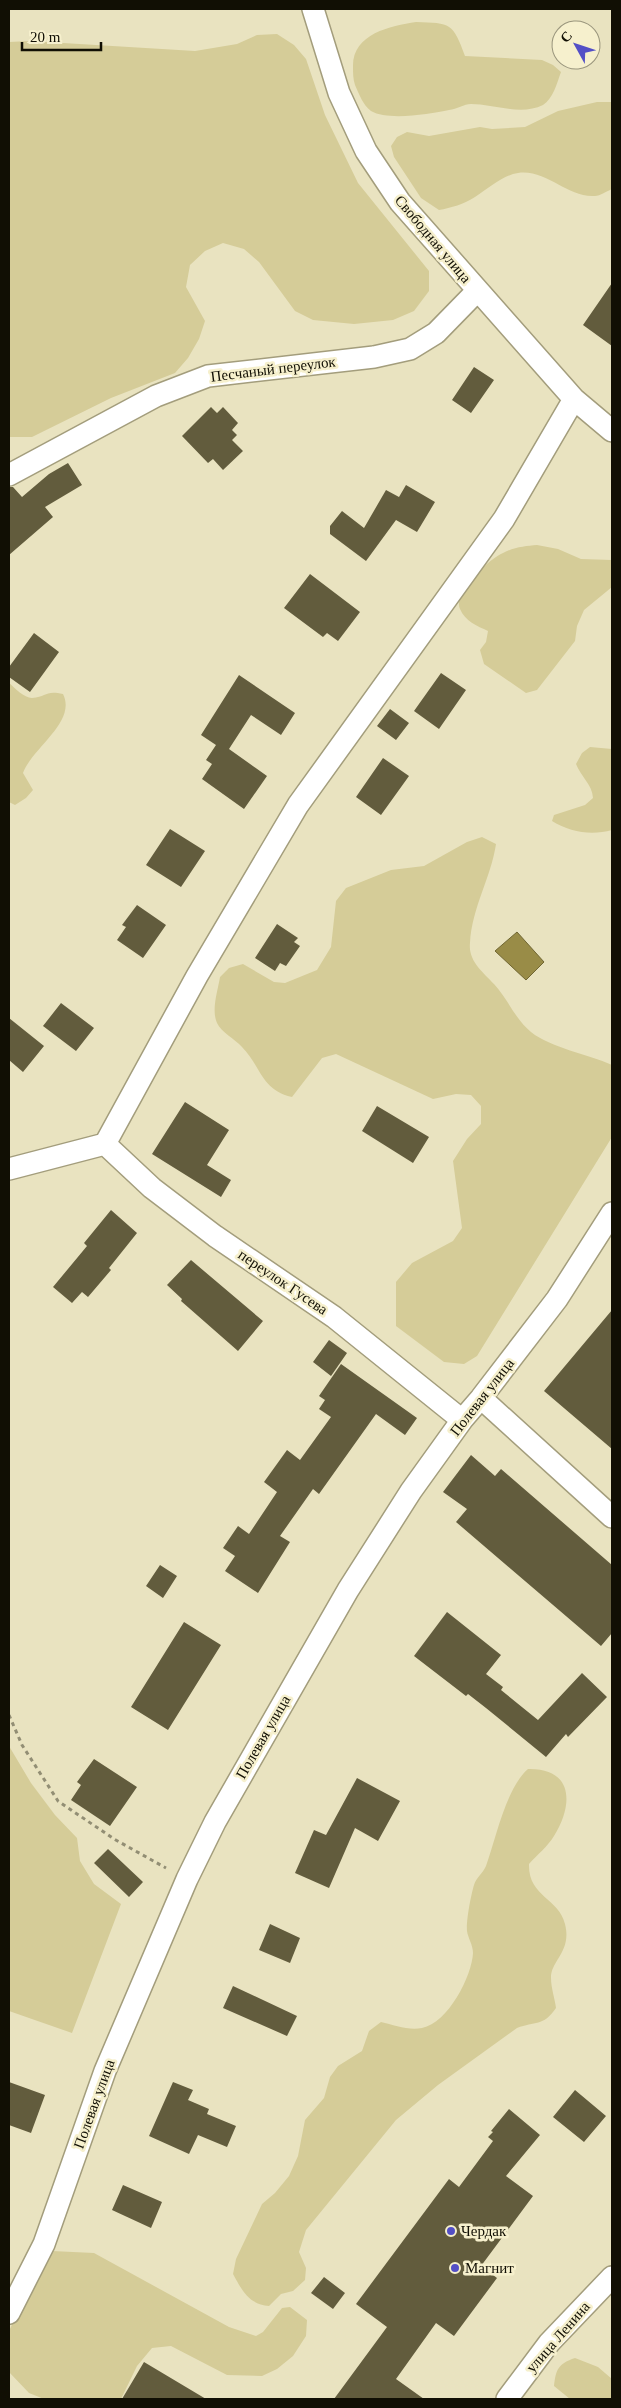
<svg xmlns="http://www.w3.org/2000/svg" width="621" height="2408" viewBox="0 0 621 2408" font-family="'Times New Roman',serif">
<rect width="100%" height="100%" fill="#e9e3c0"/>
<path fill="#d5cc98" d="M416,22c35,1 37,1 49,34l77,4 11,5 8,7c-4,11 -8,27 -18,33 -22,11 -49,-1 -72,-1 -7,0 -14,5 -22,6 -19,4 -61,11 -78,1 -8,-6 -12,-17 -16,-26 -2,-6 -2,-12 -2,-18 -1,-33 37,-41 63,-45z
M277,34l17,11 12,14 19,56 33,68 71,88v20l-15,20 -21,9 -39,4 -41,-4 -18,-9 -36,-49 -15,-13 -21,-6 -18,8 -15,14 -4,22 19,34 -6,18 -11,19 -13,15 -64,25 -79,39h-23v-395l21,-1 165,10 42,-7 20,-9z
M597,102h15v87c-5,2 -12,7 -17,7 -28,2 -48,-27 -77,-23 -15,2 -30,16 -43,24 -11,7 -24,11 -36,13l-18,-12 -27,-41 -3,-11 6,-9 10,-5 22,4 51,-9 12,2 33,-2 33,-16z
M537,545l21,4 23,10 31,1v27l-28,23 -7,16 -2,15 -38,49 -11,3 -42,-29 -4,-14 6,-8 2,-11c-11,-5 -23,-10 -28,-22 -8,-16 29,-50 43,-56 11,-6 23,-7 34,-8z
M9,683c6,5 15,15 23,15 15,-1 13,-8 31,-4 14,28 -31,54 -40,79l10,17 -7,8 -11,7 -6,-3z
M590,747l22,2v81c-21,6 -42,2 -60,-9l2,-6 31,-10 8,-7c-1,-14 -12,-21 -17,-34l6,-11z
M482,837l14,7c-5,34 -24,63 -26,99 -2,18 13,29 24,41 14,15 21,35 37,48 20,16 57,22 81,33v72l-135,219 -13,8 -20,-2 -48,-36v-44l16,-19 41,-22 9,-13 -9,-67 14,-22 14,-15v-18l-10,-11 -15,-1 -23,5 -97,-45 -14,4 -30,39c-31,-7 -31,-31 -50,-50 -7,-8 -21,-15 -25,-24 -6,-13 1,-33 3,-46l9,-9 14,-4 31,18 11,1 32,-13 14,-23 5,-46 10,-13 45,-18 33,-4 43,-24z
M9,1746l22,37 24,32 22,23 3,23 14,23 27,20 -49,129 -63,-22z
M528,1769c45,-1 46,35 26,67 -6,10 -17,19 -25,28 -1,33 30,34 36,60 7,28 -14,36 -14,54 0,10 4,21 5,30 -13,19 -21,13 -39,20l-79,57 -42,35 -90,110 -7,22 7,16 -1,12 -12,11 -12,3 -12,12c-21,-2 -27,-16 -36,-32l3,-15 26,-55 13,-11 14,-17 9,-20 7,-36 19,-22 6,-21 8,-11 24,-15 7,-20 12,-9c13,3 28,9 41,6 26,-5 50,-52 51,-75 0,-8 -5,-15 -6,-22 -1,-10 4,-36 7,-46 2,-7 9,-12 12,-19 10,-28 20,-78 42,-97z
M52,2251l42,2 135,74 27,9 7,-4 19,-24 8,-1 17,13 -1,16 -13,20 -16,13 -15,7 -35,-1 -56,-29 -19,2 -15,18 -16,33h-77l-15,-6 -20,-21v-41l32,-68z
M575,2358l23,9 14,12v20h-42l-16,-13c2,-17 4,-22 21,-28z"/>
<path fill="#998c47" stroke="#706633" d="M517,932l27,30 -18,18 -31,-29z"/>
<path fill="#625c3d" d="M612,283v63l-29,-21z
M474,367l20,13 -23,33 -19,-13z
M211,407l6,6 6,-6 15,16 -6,7 5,5 -5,5 11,11 -20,19 -10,-11 -5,4 -26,-27z
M68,463l14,22 -37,22 8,10 -44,38v-68h4l9,10 27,-23z
M406,485l29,17 -18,30 -21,-12 -30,41 -36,-27v-8l12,-15 22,17 22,-38 13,7z
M310,574l50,38 -22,29 -11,-8 -4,4 -39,-29z
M34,633l25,19 -29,40 -21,-15v-10z
M441,673l25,17 -27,39 -25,-18z
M239,675l56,38 -14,22 -30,-20 -22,34 38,27 -23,33 -42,-30 10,-15 -6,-4 10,-15 -15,-10z
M390,709l19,14 -13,17 -19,-14z
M383,758l26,18 -28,39 -25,-18z
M170,829l35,22 -24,36 -35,-22z
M137,905l29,20 -23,33 -26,-18 9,-13 -4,-2z
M277,924l21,14 -4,4 6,4 -14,20 -6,-3 -5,8 -20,-13z
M61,1003l33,25 -18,23 -33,-25z
M9,1018l35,28 -21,26 -14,-12z
M185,1102l44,28 -22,35 24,15 -10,17 -69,-43z
M377,1106l52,31 -16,26 -51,-32z
M111,1210l26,23 -28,35 2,2 -23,27 -6,-5 -10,11 -19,-16 34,-41 -3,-3z
M191,1260l72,61 -25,30 -57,-50 1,-2 -15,-14z
M612,1310v139l-68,-58z
M329,1340l18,13 -16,23 -18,-14z
M341,1364l76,54 -12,17 -29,-21 -57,80 -6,-5 -33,47 10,6 -32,51 -33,-22 10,-15 -12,-8 15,-22 11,8 28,-42 -13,-10 23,-32 13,10 31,-43 -12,-8 6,-9 -6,-4z
M471,1455l24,21 6,-7 111,96v68l-11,13 -145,-124 11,-13 -24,-17z
M160,1565l17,11 -14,22 -17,-12z
M447,1612l54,43 -15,19 17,13 -2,3 37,30 44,-47 25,24 -39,40 -2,-3 -20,23 -60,-49 -18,-14 -2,2 -52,-40z
M184,1622l37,23 -53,85 -37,-23z
M94,1759l43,28 -27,39 -39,-26 10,-15 -4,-3z
M357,1778l43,23 -22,40 -23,-13 -26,60 -34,-15 19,-43 12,5z
M108,1849l35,33 -14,15 -35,-34z
M270,1924l30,14 -10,25 -31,-13z
M233,1986l64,30 -10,20 -64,-28z
M9,2082l36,13 -14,38 -22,-8z
M173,2082l20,8 -5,10 21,9 -2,5 29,12 -9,21 -29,-12 -9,19 -40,-18z
M575,2090l31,26 -22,26 -31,-25z
M509,2109l31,26 -34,41 27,20 -52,70 16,12 -43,58 -18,-13 -40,56 28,20h-90l53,-72 -31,-23 93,-125 10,8 34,-46 -5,-4 5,-5 -2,-1z
M123,2185l39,17 -11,26 -39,-18z
M324,2277l21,16 -12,16 -22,-16z
M144,2362l62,37h-84z"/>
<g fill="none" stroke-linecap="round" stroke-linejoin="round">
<g stroke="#a39d7c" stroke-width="24">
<path id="street" d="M313,9l26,84 27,58 34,51 174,197 38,32
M9,475l147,-79 52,-20 166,-19 36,-8 26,-16 41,-42
M105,1144l47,44 63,48 119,81 128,103
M9,1169l96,-25 92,-168 101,-171 206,-286 70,-120
M481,1398l131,119
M9,2313l35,-69 61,-173 82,-192 28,-57 133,-232 63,-99 51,-71 19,-22 76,-99 55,-86
M507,2399l42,-56 63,-66"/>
</g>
<path stroke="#928e74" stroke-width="3" stroke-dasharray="4 4" stroke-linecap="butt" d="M9,1715l13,30 36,56 56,38 52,29"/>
<use href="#street" stroke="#fff" stroke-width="21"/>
</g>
<g fill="#534fc6" stroke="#f6f0cd" stroke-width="2">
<circle cx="451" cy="2231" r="5"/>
<circle cx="455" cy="2268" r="5"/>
</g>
<g text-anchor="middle" stroke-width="5" stroke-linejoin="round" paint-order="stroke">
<g font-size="15" fill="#110f04" stroke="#f6f0cd">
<text transform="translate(433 239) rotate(50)" y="5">Свободная улица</text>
<text transform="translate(273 369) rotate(-7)" y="5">Песчаный переулок</text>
<text transform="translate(283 1282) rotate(34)" y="5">переулок Гусева</text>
<text transform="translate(482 1397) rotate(-52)" y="5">Полевая улица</text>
<text transform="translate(263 1737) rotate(-60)" y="5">Полевая улица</text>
<text transform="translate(94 2104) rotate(-70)" y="5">Полевая улица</text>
<text transform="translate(558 2337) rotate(-49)" y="5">улица Ленина</text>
</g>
<g font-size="15" fill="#110f04" stroke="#f6f0cd" text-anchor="start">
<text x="461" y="2236">Чердак</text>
<text x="465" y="2273">Магнит</text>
</g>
</g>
<rect width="621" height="2408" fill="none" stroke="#110f04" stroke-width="20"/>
<g transform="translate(576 45) rotate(310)"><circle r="24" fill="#f6f0cd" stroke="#9a967d"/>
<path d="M0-4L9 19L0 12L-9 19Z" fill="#534fc6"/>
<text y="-8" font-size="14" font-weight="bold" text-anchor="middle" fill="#110f04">С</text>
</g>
<path d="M22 42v8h79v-8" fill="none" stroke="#110f04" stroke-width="2.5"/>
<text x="30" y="42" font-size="15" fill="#110f04" stroke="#f6f0cd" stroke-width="4" paint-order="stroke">20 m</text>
</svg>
